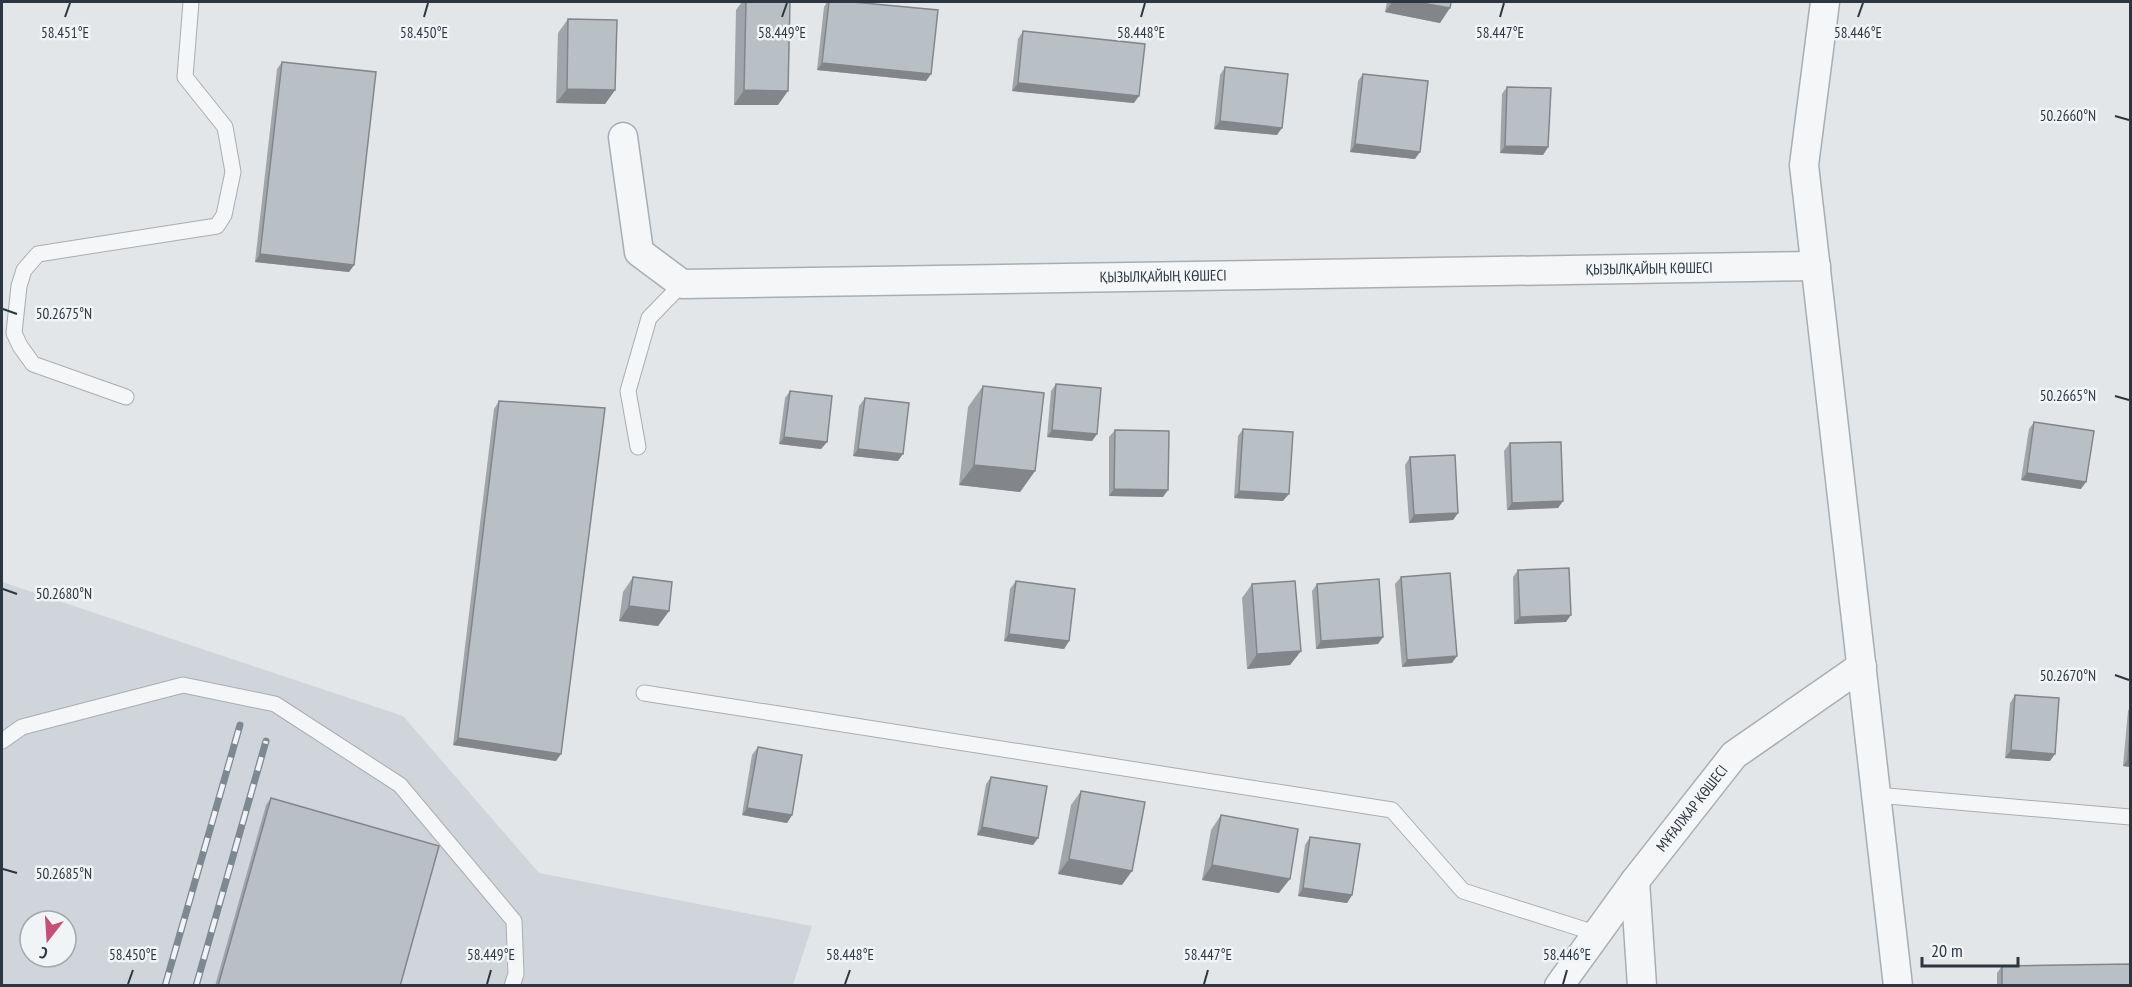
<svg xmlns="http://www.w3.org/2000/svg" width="2132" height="987" viewBox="0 0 2132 987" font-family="'PT Sans Narrow',sans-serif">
<rect width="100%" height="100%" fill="#e2e6e9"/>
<path fill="#d0d5db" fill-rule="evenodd" d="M2,582l401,134 136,157 273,53 -19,59 -791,1zM30,921h36v36h-36z"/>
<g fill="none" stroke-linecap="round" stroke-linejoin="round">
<g stroke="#a7aeb3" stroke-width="17">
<path id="lane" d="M126,397l-93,-33 -13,-18 -6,-13 5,-47 5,-16 14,-16 179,-28 7,-11 9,-43 -8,-45 -40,-50 6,-75
M638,447l-10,-56 21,-73 33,-34
M644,693l748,117 71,81 135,43
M2,741l20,-14 161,-42 92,19 125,81 114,136 2,53 -4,12
M1876,795l254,22"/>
</g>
<g stroke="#a7aeb3" stroke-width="31">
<g id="street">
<path d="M1825,2l-21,163 94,821"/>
<path id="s1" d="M623,137l16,115 43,32 1134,-18"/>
<path d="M1635,881l7,105"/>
<path id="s2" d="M1559,986l76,-105 99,-126 128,-89"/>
</g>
</g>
<use href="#lane" stroke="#f4f6f8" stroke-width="15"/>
<use href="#street" stroke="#f4f6f8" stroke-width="28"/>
<g stroke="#7c8892" stroke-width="7">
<path id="rail" d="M165,986l75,-261
M196,986l70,-245"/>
</g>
<use href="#rail" stroke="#f1f4f7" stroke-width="4.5" stroke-dasharray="14" stroke-linecap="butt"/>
</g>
<path fill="#9fa5a9" d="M742,2h48l-12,103h-44l2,-95z
M827,2h26l78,72 -5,7 -109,-11 7,-63z
M1387,2h64l-11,21 -55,-11z
M568,19l47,71 -10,14 -49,-1 2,-70z
M1023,31l111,72 -122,-12 6,-52z
M282,62l72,203 -5,7 -94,-10 22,-193z
M1225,67l52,68 -63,-6 6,-54z
M1363,74l52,85 -65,-7 8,-71z
M1507,87l41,60 -5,8 -43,-2 2,-59z
M1056,384l41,50 -5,7 -45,-4 4,-46z
M983,386l52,85 -15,21 -61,-7 9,-78z
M790,391l37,51 -6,7 -42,-5 6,-46z
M865,398l33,63 -45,-5 6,-50z
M499,401l57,360 -103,-16 41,-336z
M2034,422l47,67 -60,-9 8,-51z
M1243,429l40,72 -49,-3 4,-62z
M1115,430l48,67 -54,-1v-59z
M1510,443l53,58 -5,7 -51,2 -3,-59z
M1410,457l48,56 -5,7 -44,3 -4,-58z
M1518,570l48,52 -52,2 -1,-47z
M633,577l36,34 -11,15 -39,-5 4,-29z
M1401,577l51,86 -50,4 -7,-83z
M1016,581l53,60 -5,8 -60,-8 6,-52z
M1252,584l49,67 -11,14 -43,4 -5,-71z
M1317,584l66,53 -5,7 -62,5 -4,-58z
M2015,695l35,66 -45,-3 5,-55z
M2130,707v60l-7,-1 5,-55z
M758,747l34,68 -5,8 -45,-8 10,-60z
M991,777l47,61 -5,7 -56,-10 9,-51z
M1081,791l41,94 -64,-11 13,-69z
M271,798l129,188h-185l51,-181z
M1221,815l58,78 -77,-13 9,-50z
M1310,837l42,58 -5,8 -49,-7 7,-51z
M2002,966l128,20h-133v-13z"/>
<path fill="#82868a" d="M1392,2h24l34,6 -10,15 -55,-11z
M822,63l109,11 -5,7 -109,-11z
M1018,83l121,13 -5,7 -122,-12z
M567,89l48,1 -10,14 -49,-1z
M744,90l44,1 -10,14h-44z
M1220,121l62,7 -5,7 -63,-6z
M1355,144l65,8 -5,7 -65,-7z
M1505,146l43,1 -5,8 -43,-2z
M260,254l94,11 -5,7 -94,-10z
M1052,430l45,4 -5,7 -45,-4z
M784,437l43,5 -6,7 -42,-5z
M858,449l45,5 -5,7 -45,-5z
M974,465l61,6 -15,21 -61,-7z
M2027,473l59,9 -5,7 -60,-9z
M1114,489l54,1 -5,7 -54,-1z
M1239,491l50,3 -6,7 -49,-3z
M1563,501l-5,7 -51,2 5,-7z
M1458,513l-5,7 -44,3 5,-8z
M629,606l40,5 -11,15 -39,-5z
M1571,615l-5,7 -52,2 6,-7z
M1009,634l60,7 -5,8 -60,-8z
M1383,637l-5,7 -62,5 5,-8z
M1301,651l-11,14 -43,4 10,-15z
M1457,656l-5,7 -50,4 5,-7z
M458,738l103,16 -5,7 -103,-16z
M2011,750l44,4 -5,7 -45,-3z
M2128,759h2v8l-7,-1z
M747,808l45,7 -5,8 -45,-8z
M982,827l56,11 -5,7 -56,-10z
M1069,859l63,12 -10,14 -64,-11z
M1212,865l78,14 -11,14 -77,-13z
M1303,888l49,7 -5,8 -49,-7z"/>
<path fill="#b9c0c5" stroke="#82868a" stroke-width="1.5" d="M746,2h44l-2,89 -44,-1z
M829,2h24l85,8 -7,64 -109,-11z
M1416,2h35l-1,6z
M568,19l49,1 -2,70 -48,-1z
M1023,31l122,13 -6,52 -121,-13z
M282,62l94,10 -22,193 -94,-11z
M1225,67l63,7 -6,54 -62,-7z
M1363,74l65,7 -8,71 -65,-8z
M1507,87l44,1 -3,59 -43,-1z
M1056,384l45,4 -4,46 -45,-4z
M983,386l61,7 -9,78 -61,-6z
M790,391l42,5 -5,46 -43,-5z
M865,398l44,5 -6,51 -45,-5z
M499,401l106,7 -44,346 -103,-16z
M2034,422l60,9 -8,51 -59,-9z
M1243,429l50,3 -4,62 -50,-3z
M1115,430l54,1 -1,59 -54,-1z
M1561,442l2,59 -51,2 -2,-60z
M1455,455l3,58 -44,2 -4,-58z
M1569,568l2,47 -51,2 -2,-47z
M1450,573l7,83 -50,4 -6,-83z
M633,577l39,5 -3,29 -40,-5z
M1379,579l4,58 -62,4 -4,-57z
M1016,581l59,8 -6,52 -60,-7z
M1295,581l6,70 -44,3 -5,-70z
M2015,695l44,3 -4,56 -44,-4z
M2130,731v28h-2z
M758,747l44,8 -10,60 -45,-7z
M991,777l56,9 -9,52 -56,-11z
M1081,791l64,11 -13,69 -63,-12z
M271,798l168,48 -39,140h-182z
M1221,815l77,14 -8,50 -78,-14z
M1310,837l50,7 -8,51 -49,-7z
M2130,964v22h-128v-20z"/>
<path fill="none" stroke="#2b3640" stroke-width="2" d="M65,17l5,-14M424,17l4,-14M782,17l5,-14M1141,17l4,-14M1500,17l4,-14M1858,17l5,-14M2115,116l14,4M3,309l14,5M2115,396l14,4M3,589l14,5M2115,675l14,5M3,869l14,4M128,984l5,-14M487,984l4,-14M845,984l5,-14M1204,984l4,-14M1563,984l4,-14"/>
<g text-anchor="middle" stroke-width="5" stroke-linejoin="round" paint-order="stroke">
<g font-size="15" fill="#2b3640" stroke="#f1f4f7">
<text dy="5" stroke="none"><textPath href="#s1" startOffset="1137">ҚЫЗЫЛҚАЙЫҢ КӨШЕСІ</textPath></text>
<text dy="5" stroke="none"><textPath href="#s1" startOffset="651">ҚЫЗЫЛҚАЙЫҢ КӨШЕСІ</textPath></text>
<text dy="5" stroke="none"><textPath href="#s2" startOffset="222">МҰҒАЛЖАР КӨШЕСІ</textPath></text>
</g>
</g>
<g font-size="15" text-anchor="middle" fill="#2b3640" stroke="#f1f4f7" stroke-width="5" stroke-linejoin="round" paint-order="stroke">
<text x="65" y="38">58.451°E</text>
<text x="424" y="38">58.450°E</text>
<text x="782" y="38">58.449°E</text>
<text x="1141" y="38">58.448°E</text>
<text x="1500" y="38">58.447°E</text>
<text x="1858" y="38">58.446°E</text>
<text x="2068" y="121">50.2660°N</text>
<text x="64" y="319">50.2675°N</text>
<text x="2068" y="401">50.2665°N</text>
<text x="64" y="599">50.2680°N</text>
<text x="2068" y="681">50.2670°N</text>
<text x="64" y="879">50.2685°N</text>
<text x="133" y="960">58.450°E</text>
<text x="491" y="960">58.449°E</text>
<text x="850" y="960">58.448°E</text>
<text x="1208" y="960">58.447°E</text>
<text x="1567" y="960">58.446°E</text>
</g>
<rect width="2132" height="987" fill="none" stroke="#2b3640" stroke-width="6"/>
<g transform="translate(48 939) rotate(197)"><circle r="28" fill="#f1f4f7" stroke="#a2a8ae" stroke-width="1.5"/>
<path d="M0-4.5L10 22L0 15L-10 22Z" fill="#c45076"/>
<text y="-9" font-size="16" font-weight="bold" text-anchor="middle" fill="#2b3640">С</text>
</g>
<path d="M1922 957v9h96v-9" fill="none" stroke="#2b3640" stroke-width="3"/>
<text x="1931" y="957" font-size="18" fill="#2b3640" stroke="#f1f4f7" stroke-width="4.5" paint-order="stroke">20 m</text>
</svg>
